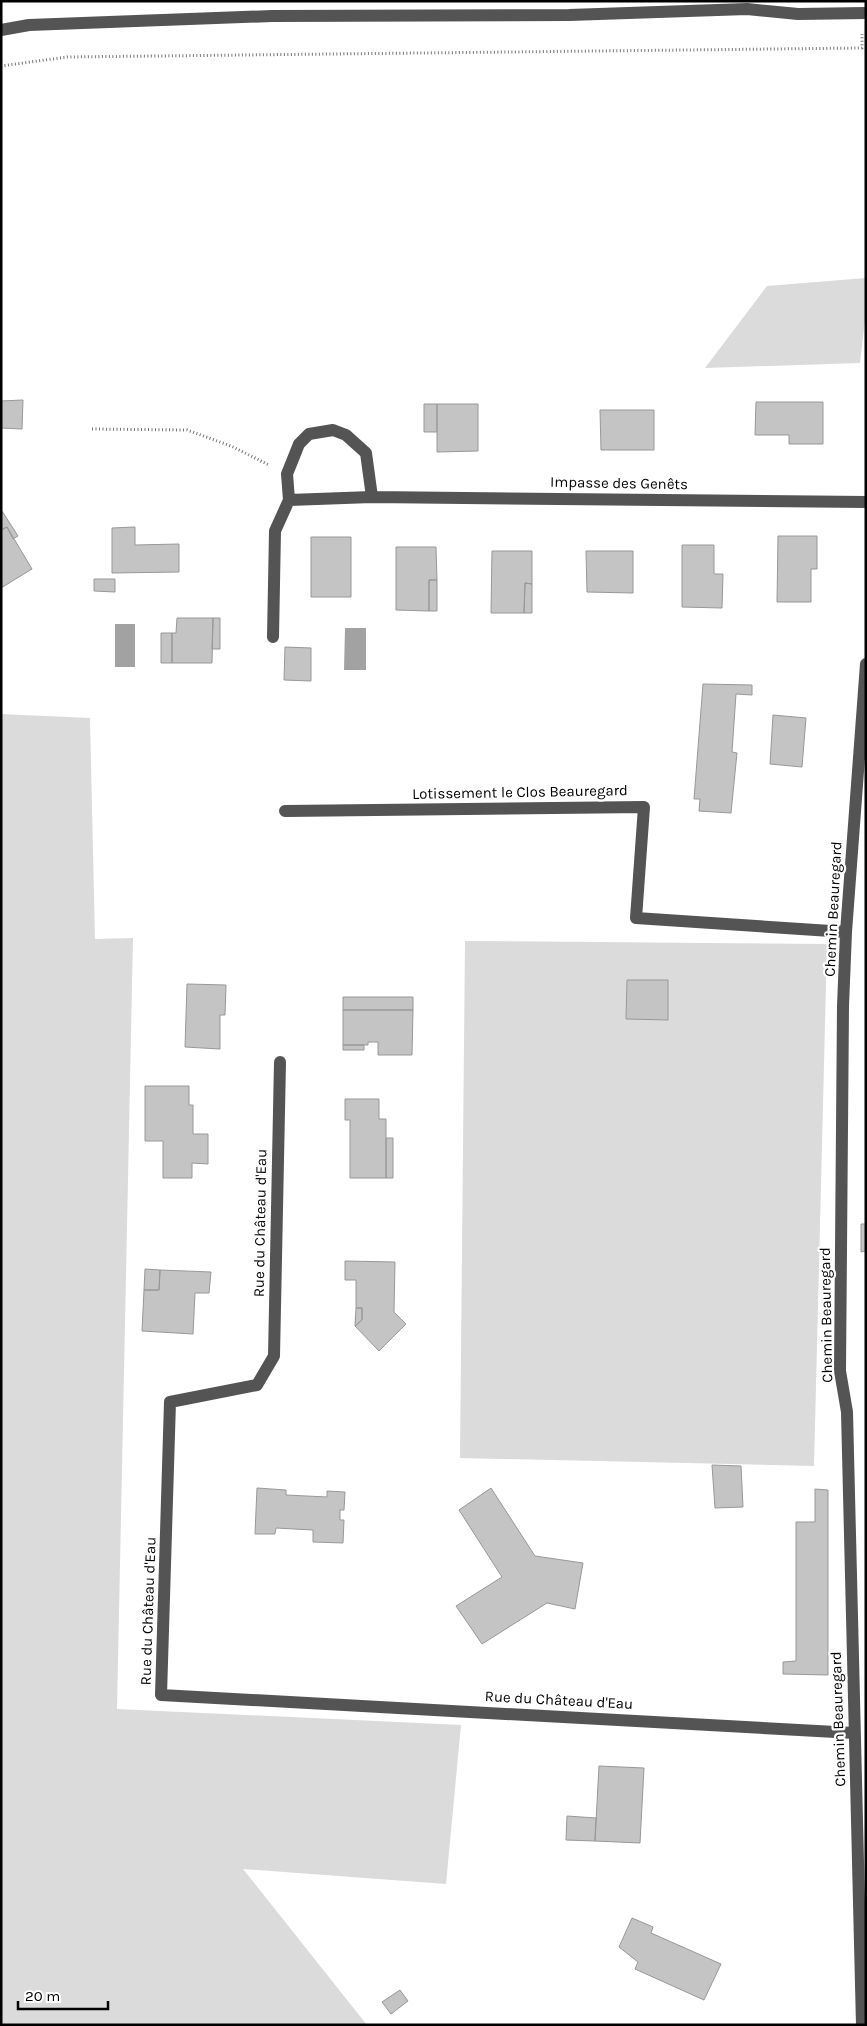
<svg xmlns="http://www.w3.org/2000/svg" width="867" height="2026" viewBox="0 0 867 2026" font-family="Karla,sans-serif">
<rect width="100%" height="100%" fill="#fff"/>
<path fill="#dbdbdb" d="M866,278v33l-6,52 -155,5 62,-82z
M1,714l89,4 5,221 38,-1 -16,771 344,16 -15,159 -203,-15 124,156h-366z
M465,941l362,3 -13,522 -354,-8z"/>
<path fill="#a2a2a2" d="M115,624h20v43h-20z
M345,628h21v42h-22z"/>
<path fill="#c4c4c4" stroke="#989898" d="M23,400l-1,29 -21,-1v-27z
M756,402h67v42h-34v-9h-34z
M424,404h13v28h-13z
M437,404h41v47l-41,1z
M600,410h54v40h-53z
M2,511l16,25 -5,3 -6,-12 -6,3z
M7,527l25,42 -31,19v-58z
M135,527v18l44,-1v28l-67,1v-45z
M778,536h39v33h-6v33h-34z
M311,537h40v60h-40z
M682,545h32v29h9l-1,34 -40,-1z
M396,547h40l1,33h-8v31l-33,-1z
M492,551h40v33l-7,-1 -1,30h-33z
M586,551h47v42l-46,-1z
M94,579h21v13l-21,-1z
M429,580h8v31h-8z
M525,583l7,1v29h-8z
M177,618h36l-1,45h-40v-30h4z
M213,618h7v31h-8z
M161,633h11v30h-11z
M285,647l26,1v33l-27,-1z
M703,684l49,1v10l-16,-1 -4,58 5,1 -6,60 -32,-2 1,-12h-6z
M773,715l33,3 -4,49 -32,-3z
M627,980h41v40l-42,-1z
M187,984l39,1 -1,30h-5v34l-35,-2z
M343,997h70v13h-70z
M343,1010h70l-1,45h-34v-13h-10v3h-25z
M343,1045h21v5h-21z
M145,1086h44v19h4v29h15v30l-16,-1v15h-29v-37h-18z
M345,1099h34v20h7v59h-36v-58h-5z
M386,1138h7v40h-7z
M861,1224h5v27l-5,1z
M345,1261l50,1 -1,50 12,12 -27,27 -24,-25 7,-6v-12h-6v-28h-11z
M145,1269l15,1 -1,20h-15z
M160,1270l51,2 -2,21h-14l-2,41 -51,-3 2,-41h15z
M356,1308h6v12l-7,6z
M712,1465l29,1 2,41 -28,1z
M257,1488l29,2v5l41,2v-6l18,1 -1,18h-4v10h4l-1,23 -30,-1v-12l-37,-2 -1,6h-20z
M491,1488l44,68 48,7 -8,46 -28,-6 -65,41 -26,-38 46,-29 -43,-67z
M815,1489l13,1v185l-45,-1v-12l13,-1v-139h19z
M599,1766l45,2 -4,75 -45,-2z
M567,1816l29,2 -1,23 -29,-1z
M632,1918l21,9 -2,6 70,31 -17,36 -69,-31 3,-7 -19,-15z
M400,1990l8,11 -17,13 -9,-12z"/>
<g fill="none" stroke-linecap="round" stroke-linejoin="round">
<path stroke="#767676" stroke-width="3" stroke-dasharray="1 2.5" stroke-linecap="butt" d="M1,66l66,-9 795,-9v-14
M92,429l95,1 44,16 38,19"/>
<path stroke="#545454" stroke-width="12" d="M1,30l28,-5 243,-9 297,-1 178,-6 51,5 68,-1
M289,500l83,-3
M273,637l2,-106 14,-31 -2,-26 12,-30 10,-10 24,-4 13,5 20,18 6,44 494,5
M285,811l359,-4 -8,111 210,14
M280,1062l-6,294 -17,29 -87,17 -9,293 693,38
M862,2025l-15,-613 -7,-41 3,-365 3,-74 20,-268"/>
</g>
<g text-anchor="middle" stroke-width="4.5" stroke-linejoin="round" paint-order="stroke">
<g font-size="15" fill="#000" stroke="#fff">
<text transform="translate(619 483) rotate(1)" y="5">Impasse des Genêts</text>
<text transform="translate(520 792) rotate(-1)" y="5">Lotissement le Clos Beauregard</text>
<text transform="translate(833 909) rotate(-87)" y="5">Chemin Beauregard</text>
<text transform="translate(260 1223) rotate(-89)" y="5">Rue du Château d'Eau</text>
<text transform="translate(826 1315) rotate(-91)" y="5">Chemin Beauregard</text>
<text transform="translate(148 1611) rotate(-88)" y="5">Rue du Château d'Eau</text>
<text transform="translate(559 1700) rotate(3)" y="5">Rue du Château d'Eau</text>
<text transform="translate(838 1719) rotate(-92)" y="5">Chemin Beauregard</text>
</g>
</g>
<rect width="867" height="2026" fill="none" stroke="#000000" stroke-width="5"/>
<path d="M18 2001v8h90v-8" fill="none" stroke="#000000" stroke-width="2.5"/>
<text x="25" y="2001" font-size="15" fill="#000000" stroke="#ffffff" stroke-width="4" paint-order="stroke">20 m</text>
</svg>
